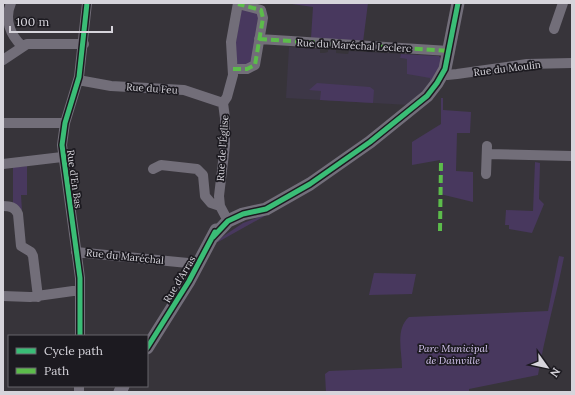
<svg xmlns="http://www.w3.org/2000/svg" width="575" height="395" viewBox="0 0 575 395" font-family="Lora,serif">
<rect width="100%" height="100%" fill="#37343a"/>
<path fill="#3d3747" d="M289,47l31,2v4h4l4,-1v-2h8v3l12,1 1,-3 52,3 -1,4 7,1 23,19 1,6 -22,21 -123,-7z"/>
<path fill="#48385e" d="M285,3h83l-5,39 -52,-4 2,-31z
M245,9l14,4 -8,52h-13l-4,-12 7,-42z
M401,54l38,2 2,3 -2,10 -9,13v-4l-23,-4v-15l-7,-1z
M317,83l53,4 4,3 -1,13 -53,-3 1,-9 -12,-1z
M441,98h2v12l28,2 -1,21h-13l-1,38 17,1v30l-33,-8v-34l-28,5v-23l29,-18z
M535,162l5,1 -1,36 5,5 -12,29 -23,-4v-4h-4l1,-15 27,1z
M27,166v29h-6l1,16 -9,-7v-37z
M270,213l-52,29h-1l5,-5 21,-14z
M559,256l5,1c-8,40 -19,78 -26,118l-69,14v3h-143l-1,-18 4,-3 73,-3c0,-17 -7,-39 7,-51l139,-6z
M374,273l42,1 -4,20 -43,1z"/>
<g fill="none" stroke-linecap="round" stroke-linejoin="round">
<path stroke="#726e79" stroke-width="10" d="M11,3c-7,16 -1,32 11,43
M554,29l9,-26
M259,39l190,12
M3,60l24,-16h57
M233,69h14l8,-4 8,-47 -2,-8 -23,-6
M443,74l4,1 10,-1 70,-10 45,-1
M78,80l33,6 73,4 39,13
M3,123h62
M487,154l85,2
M3,164l59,-7
M153,169l8,-4 36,4 6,6 2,21 6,7 9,3
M486,174l1,-28
M3,206c7,0 12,1 15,8l3,32 10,6 2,4 5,41
M228,221l-8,-15 -1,-10 6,-51v-27l-2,-15 4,-6 6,-22 -2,-33 7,-39
M76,252l122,12
M3,296l27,1 50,-7
M80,336v-58l-18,-133 3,-22 14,-46 8,-74
M79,392v-6"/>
<path stroke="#726e7a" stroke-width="13" d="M213,237l15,-16 15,-7 23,-5 44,-25 60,-42 57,-46 10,-13 8,-14 13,-66
M147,348l42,-67 27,-51
M120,392l3,-6"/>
<path stroke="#5cbc4b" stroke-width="4" stroke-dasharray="8 4" stroke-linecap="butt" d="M259,39l190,12
M233,69h14l8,-4 8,-47 -2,-8 -23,-6
M440,231l1,-69"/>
<g stroke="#1c1a20" stroke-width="8">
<path id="cycleway" d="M213,237l15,-16 15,-7 23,-5 44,-25 60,-42 57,-46 10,-13 8,-14 13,-66
M80,336v-58l-18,-133 3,-22 14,-46 8,-74
M147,348l42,-67 26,-49"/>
</g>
<use href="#cycleway" stroke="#3abd76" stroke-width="5"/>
</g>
<g text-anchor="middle" stroke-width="3.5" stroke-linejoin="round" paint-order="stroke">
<g font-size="10" fill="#d6d4db" stroke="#1c1a20">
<text transform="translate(354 45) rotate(3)" y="4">Rue du Maréchal Leclerc</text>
<text transform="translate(507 68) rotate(-7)" y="4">Rue du Moulin</text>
<text transform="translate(152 88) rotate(4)" y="4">Rue du Feu</text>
<text transform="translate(222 148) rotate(-86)" y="4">Rue de l'Église</text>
<text transform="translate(75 179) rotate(82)" y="4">Rue d'En Bas</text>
<text transform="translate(125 256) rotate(6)" y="4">Rue du Maréchal</text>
<text transform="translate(179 279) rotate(-59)" y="4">Rue d'Arras</text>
</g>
<g font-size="10" font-style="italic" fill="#d7c8f2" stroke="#1c1a20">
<text x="453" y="352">Parc Municipal<tspan x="453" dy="12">de Dainville</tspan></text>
</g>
</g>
<rect width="575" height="395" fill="none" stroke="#d6d4db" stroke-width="8"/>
<rect x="8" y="335" width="140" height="52" fill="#1c1a20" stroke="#66646b"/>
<rect x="16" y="348" width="20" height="6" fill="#3abd76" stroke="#66646b"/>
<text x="44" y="355" font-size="12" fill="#d6d4db">Cycle path</text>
<rect x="16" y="368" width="20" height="6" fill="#5cbc4b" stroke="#66646b"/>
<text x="44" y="375" font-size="12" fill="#d6d4db">Path</text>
<g transform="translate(547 367) rotate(123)" stroke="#1c1a20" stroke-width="3" paint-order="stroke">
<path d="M0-3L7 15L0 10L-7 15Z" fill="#d6d4db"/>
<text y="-6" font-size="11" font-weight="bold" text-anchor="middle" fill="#d6d4db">N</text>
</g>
<path d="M10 26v6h102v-6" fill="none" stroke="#d6d4db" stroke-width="2"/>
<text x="16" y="26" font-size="12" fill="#d6d4db" stroke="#1c1a20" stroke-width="3" paint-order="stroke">100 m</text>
</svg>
